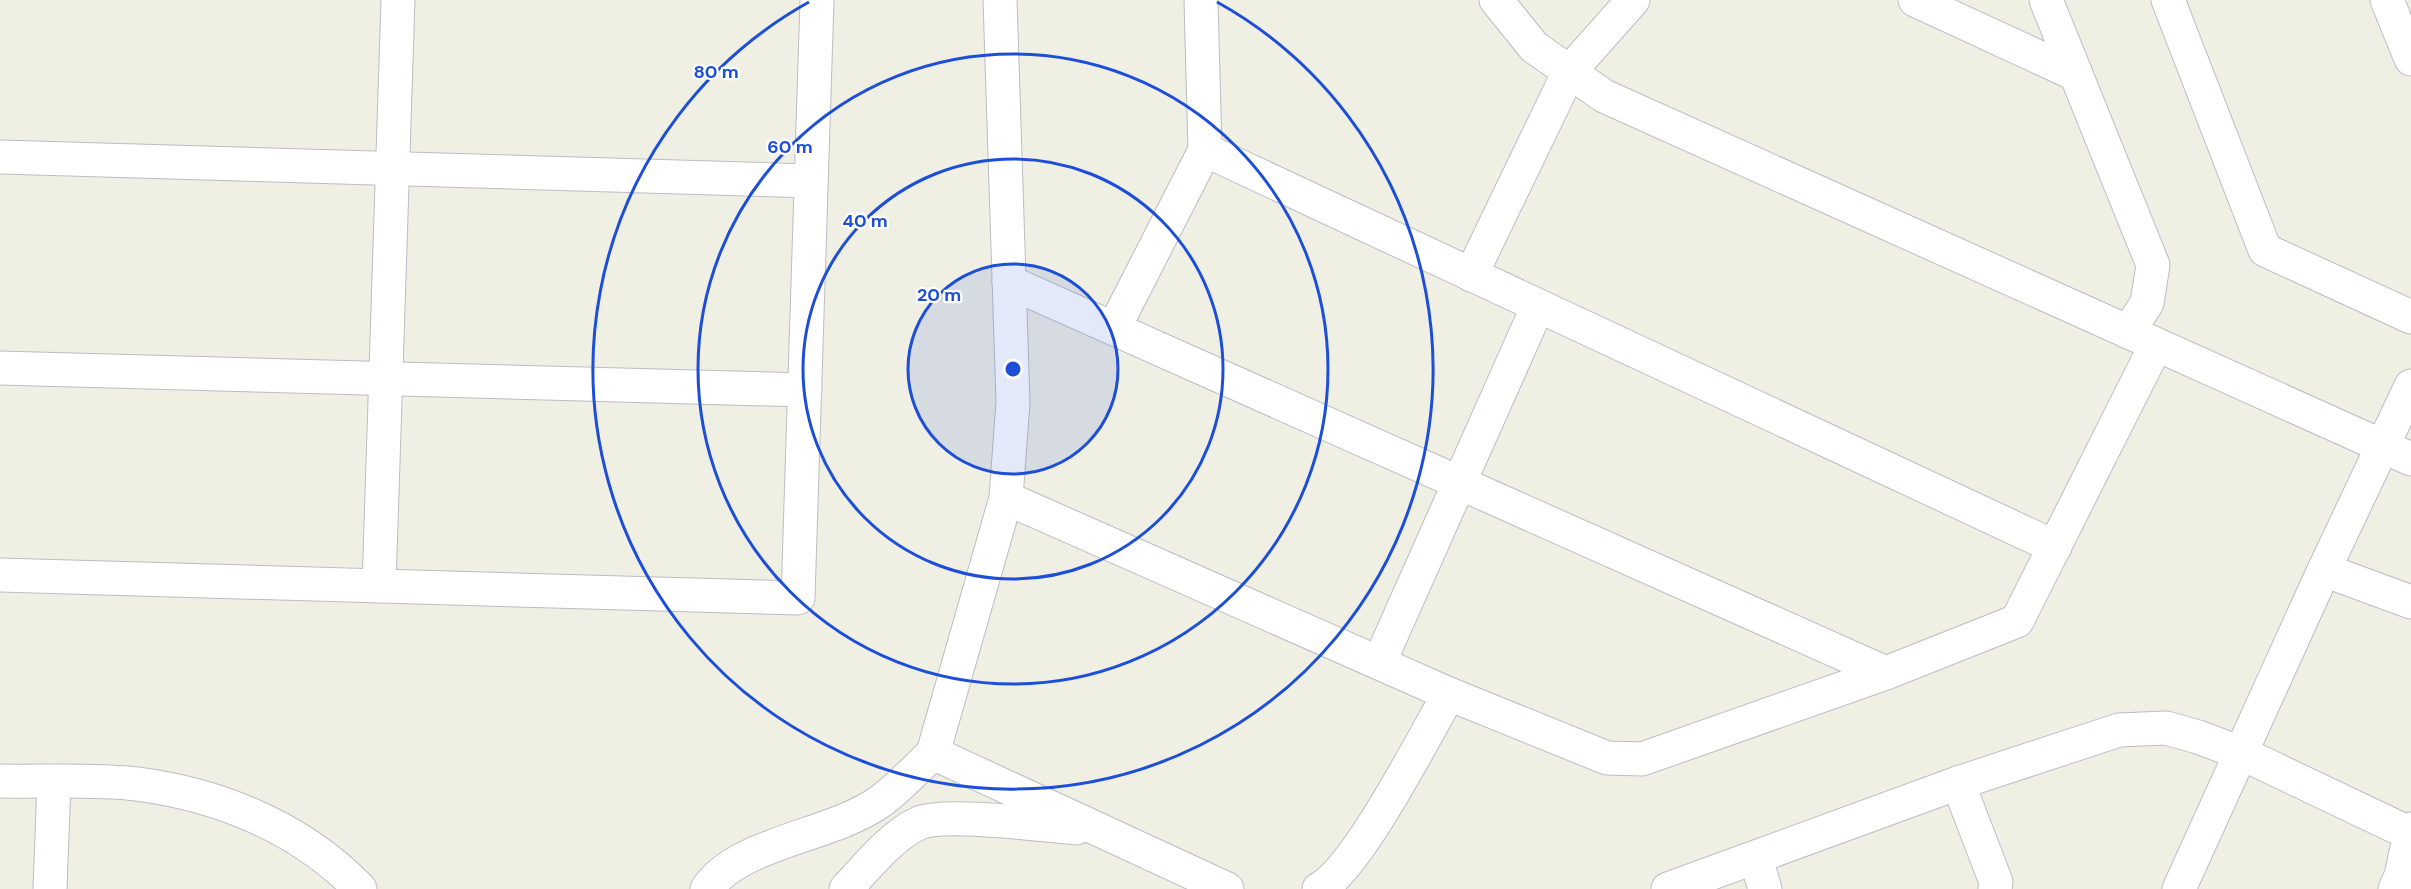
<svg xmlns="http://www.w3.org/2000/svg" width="2411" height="889" font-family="'DM Sans',sans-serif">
	<rect width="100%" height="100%" fill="#f0efe4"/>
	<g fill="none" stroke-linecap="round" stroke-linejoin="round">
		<defs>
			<g id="minor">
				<polyline points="1000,0 1013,402 1006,498 933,753 1227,889"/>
				<polyline points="1201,0 1205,150 2055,547"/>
				<polyline points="1496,0 1534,47 1604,96 2411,459"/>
				<polyline points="1915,0 2075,74"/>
				<polyline points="2046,0 2153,265 2147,303 2128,332"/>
				<polyline points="2168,0 2265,250 2411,317"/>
				<polyline points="2387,0 2411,59"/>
				<polyline points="0,157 811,181"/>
				<polyline points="1471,275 1569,72 1633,0"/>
				<polyline points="1009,282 1886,673"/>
				<polyline points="1114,328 1205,150"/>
				<polyline points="0,368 805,390"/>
				<polyline points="1006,498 1449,694 1607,758 1642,759 1886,673 2017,621 2156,345"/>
				<polyline points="2324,570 2411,602"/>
				<polyline points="0,575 798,598 817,0"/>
				<polyline points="379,586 398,0"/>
				<polyline points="1379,663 1538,306"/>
				<path d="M0 781C45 782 92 779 137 784 221 795 301 828 360 889"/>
				<polyline points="1958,783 1996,882 1995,889"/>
				<polyline points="1756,859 1765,889"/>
				<polyline points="50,889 54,782"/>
				<path d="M707 889C738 843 830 836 878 803 898 789 915 770 933 753"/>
				<path d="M846 889C867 867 891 836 919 823 945 812 1043 825 1076 828"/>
				<path d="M1319 889C1357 869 1424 737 1449 694"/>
				<polyline points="1668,889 1958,783 2119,730 2166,728 2198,737 2241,753 2411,834"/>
				<polyline points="2179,889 2324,570 2411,386"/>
				<polyline points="2395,889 2401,876 2411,829"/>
			</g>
		</defs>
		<use href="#minor" stroke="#bcbdc4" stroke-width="35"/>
		<use href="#minor" stroke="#fff" stroke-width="33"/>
	</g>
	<circle cx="1013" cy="369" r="105" fill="#1d4ed8" fill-opacity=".12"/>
	<g fill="none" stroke="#1d4ed8" stroke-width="3">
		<circle cx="1013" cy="369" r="105"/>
		<circle cx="1013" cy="369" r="210"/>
		<circle cx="1013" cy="369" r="315"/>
		<path d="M1217 2A420 420 0 1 1 809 2"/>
	</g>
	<circle cx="1013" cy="369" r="9" fill="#1d4ed8" stroke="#fff" stroke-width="3"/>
	<g font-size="18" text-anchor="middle" font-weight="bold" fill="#1d4ed8" stroke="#fff" stroke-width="4.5" stroke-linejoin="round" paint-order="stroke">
		<text x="716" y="78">80 m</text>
		<text x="790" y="153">60 m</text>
		<text x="865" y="227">40 m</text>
		<text x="939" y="301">20 m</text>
	</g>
</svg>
